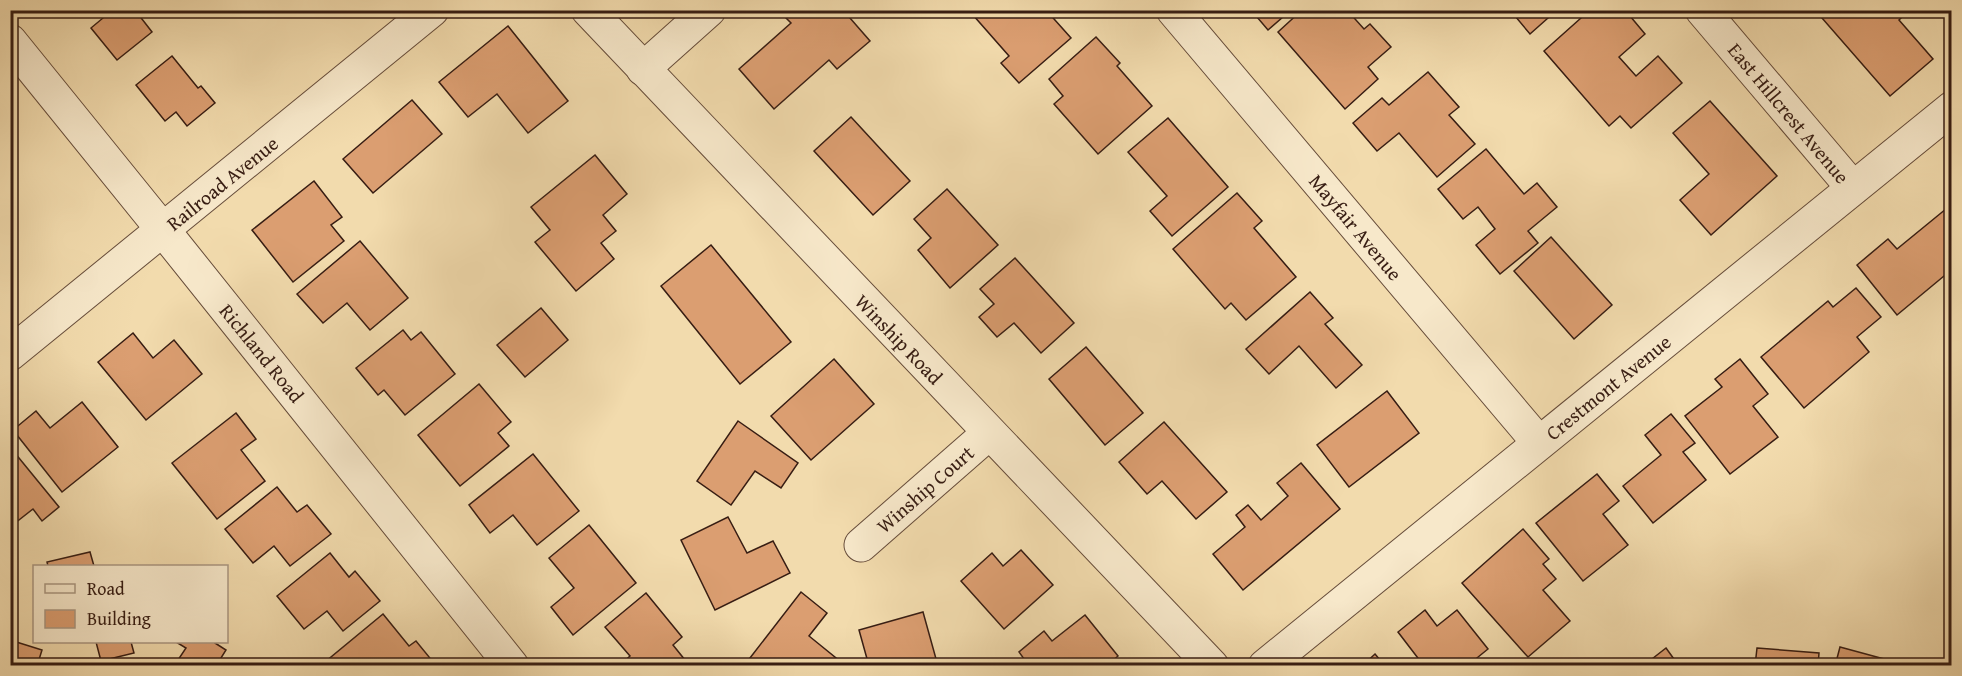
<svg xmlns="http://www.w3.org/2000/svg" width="1962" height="676" font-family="'Gentium Book Plus',serif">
	<rect width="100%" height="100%" fill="#f2dbad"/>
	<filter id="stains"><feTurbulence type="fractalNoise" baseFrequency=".00333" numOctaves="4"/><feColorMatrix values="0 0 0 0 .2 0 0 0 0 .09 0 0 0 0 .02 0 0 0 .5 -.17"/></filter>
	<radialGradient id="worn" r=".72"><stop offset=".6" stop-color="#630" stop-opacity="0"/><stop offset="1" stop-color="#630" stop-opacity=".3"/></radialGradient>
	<g fill="#db9e71" stroke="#371d13" stroke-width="1.5">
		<polygon points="97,10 135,10 152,32 117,60 91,28 103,18"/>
		<polygon points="792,10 843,10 870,41 837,69 829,60 774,109 739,69 791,23 785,17"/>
		<polygon points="979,10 1046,10 1071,38 1019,83 1001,63 1009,56 973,15"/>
		<polygon points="1251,10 1291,10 1268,30"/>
		<polygon points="1302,10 1347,10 1364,29 1370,24 1391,47 1368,67 1378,79 1345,109 1278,32"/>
		<polygon points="1510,10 1557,10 1530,34"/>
		<polygon points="1590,10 1625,10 1645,34 1619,57 1636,76 1658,56 1682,83 1631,128 1620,116 1609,126 1544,51"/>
		<polygon points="1815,10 1909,10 1899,20 1933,59 1890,96"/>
		<polygon points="508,26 568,101 528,133 497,94 468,117 439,82"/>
		<polygon points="1096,37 1120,63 1117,66 1152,106 1098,154 1054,104 1063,96 1049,79"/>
		<polygon points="172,56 198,88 201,86 215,103 187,126 176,112 165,121 136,85"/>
		<polygon points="1428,72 1459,107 1449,115 1475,144 1437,177 1399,133 1377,151 1353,123 1382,98 1389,105"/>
		<polygon points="412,100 442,134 373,193 343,159"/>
		<polygon points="1710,101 1777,176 1711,235 1680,200 1709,174 1673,133"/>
		<polygon points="851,117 910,181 873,215 814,151"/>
		<polygon points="1168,118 1228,187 1172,236 1150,211 1167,196 1128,152"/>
		<polygon points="1486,149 1524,194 1537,183 1557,207 1528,231 1538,243 1500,274 1476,245 1495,229 1478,207 1463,219 1438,189"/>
		<polygon points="595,155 627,194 603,215 616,231 601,243 614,259 576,291 535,242 550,230 531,207"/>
		<polygon points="314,181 342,217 331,225 344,241 293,282 252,230"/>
		<polygon points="947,189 998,245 950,288 918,250 931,238 914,219"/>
		<polygon points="1237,193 1262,221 1254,228 1296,277 1246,320 1231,303 1225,309 1173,249"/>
		<polygon points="1952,204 1952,286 1944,276 1897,315 1857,265 1888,239 1897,249"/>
		<polygon points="1551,237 1612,305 1574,339 1514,271"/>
		<polygon points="360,241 408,298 370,330 347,303 323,323 297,294"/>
		<polygon points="711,245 791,342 740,384 661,286"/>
		<polygon points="1015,258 1074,323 1041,353 1014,323 997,337 979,317 994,304 980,289"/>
		<polygon points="1856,288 1881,317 1857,337 1869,352 1804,408 1761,357 1828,301 1833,307"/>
		<polygon points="1310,292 1333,318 1325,324 1362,365 1336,388 1299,346 1269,374 1246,349"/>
		<polygon points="541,308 568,340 525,377 497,345"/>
		<polygon points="403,330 411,340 421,332 455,374 405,415 384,390 378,395 356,368"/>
		<polygon points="133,333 153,358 174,340 202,374 146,420 98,362"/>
		<polygon points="1086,347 1143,413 1105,445 1049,379"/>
		<polygon points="834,359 874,404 811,460 771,416"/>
		<polygon points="1740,359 1768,394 1753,406 1778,437 1730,474 1685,416 1722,387 1715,379"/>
		<polygon points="479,384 511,422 498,433 509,446 460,486 418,435"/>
		<polygon points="1387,391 1419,433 1349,487 1317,445"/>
		<polygon points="82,402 118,447 62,492 13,430 36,411 50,428"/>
		<polygon points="236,413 256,439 241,450 265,481 217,519 172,463"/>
		<polygon points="1671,414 1695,443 1683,452 1706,480 1653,523 1623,486 1661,455 1645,435"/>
		<polygon points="738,421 798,463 781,488 755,471 731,505 697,481"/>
		<polygon points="1164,422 1227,492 1196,519 1162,481 1147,494 1119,462"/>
		<polygon points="10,447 59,507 42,521 33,509 10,527"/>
		<polygon points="533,454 579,511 537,545 513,515 490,533 469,505"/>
		<polygon points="1301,463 1340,509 1243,590 1213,554 1245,527 1236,515 1248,505 1261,520 1288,496 1277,483"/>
		<polygon points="1597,474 1619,501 1603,514 1628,545 1583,581 1536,523"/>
		<polygon points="277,487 297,512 307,505 331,534 290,566 274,546 253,563 225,529"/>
		<polygon points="728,517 747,553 773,541 790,573 715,610 681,540"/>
		<polygon points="589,525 636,583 573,635 551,607 574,588 549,558"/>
		<polygon points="1523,529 1549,559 1543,564 1556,579 1543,590 1570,621 1528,657 1462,583"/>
		<polygon points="1021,550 1053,585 1004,629 961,581 992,553 1003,566"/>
		<polygon points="90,552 94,566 48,566 47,562"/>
		<polygon points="330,553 349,577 355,571 380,601 343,631 327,611 304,629 277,596"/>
		<polygon points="801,592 827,613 809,636 841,662 839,666 759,666 750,658"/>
		<polygon points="646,593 682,637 673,645 685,660 678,666 619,666 630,656 605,627"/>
		<polygon points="1425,610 1437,626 1457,610 1488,649 1467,666 1424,666 1398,632"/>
		<polygon points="923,612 938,666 869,666 859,630"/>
		<polygon points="383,614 409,646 416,641 434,663 430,666 327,666 325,662"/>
		<polygon points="1085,615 1118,656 1107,666 1029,666 1019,652 1044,631 1052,641"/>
		<polygon points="10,640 42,650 37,666 10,666"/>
		<polygon points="96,642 131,642 134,653 101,661"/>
		<polygon points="176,642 216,642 215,643 226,650 216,666 174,666 186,648"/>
		<polygon points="1840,647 1910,666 1835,666"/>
		<polygon points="1666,648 1679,666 1643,666"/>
		<polygon points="1757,648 1819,653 1818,666 1755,666"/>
		<polygon points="1375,654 1385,666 1362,666"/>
	</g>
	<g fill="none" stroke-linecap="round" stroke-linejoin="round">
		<defs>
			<g id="minor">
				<polyline points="1173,10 1539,443"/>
				<polyline points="1702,10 1853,188"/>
				<polyline points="643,69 709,10"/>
				<polyline points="163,230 512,666"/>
				<polyline points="861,545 989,433"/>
				<polyline points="1265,666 1952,108"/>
			</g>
			<g id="tertiary">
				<polyline points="588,10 1212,666"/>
				<polyline points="10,41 163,230"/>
				<polyline points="10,354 432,10"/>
			</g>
		</defs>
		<use href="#minor" stroke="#664c3a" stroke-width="35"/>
		<use href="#tertiary" stroke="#664c3a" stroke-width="35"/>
		<use href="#minor" stroke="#f7e8ca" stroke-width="33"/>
		<use href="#tertiary" stroke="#f7e8ca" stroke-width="33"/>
	</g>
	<g text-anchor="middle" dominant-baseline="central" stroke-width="4.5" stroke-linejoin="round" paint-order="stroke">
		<g font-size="20" fill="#371d13" stroke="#f7e8ca">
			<text transform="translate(1789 113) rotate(50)">East Hillcrest Avenue</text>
			<text transform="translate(222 183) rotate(-39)">Railroad Avenue</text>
			<text transform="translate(1356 227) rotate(50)">Mayfair Avenue</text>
			<text transform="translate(899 339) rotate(46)">Winship Road</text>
			<text transform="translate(262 353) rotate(51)">Richland Road</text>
			<text transform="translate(1608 387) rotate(-39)">Crestmont Avenue</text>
			<text transform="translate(925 489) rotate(-41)">Winship Court</text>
		</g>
	</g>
	<rect width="1962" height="676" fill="none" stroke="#f2dbad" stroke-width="36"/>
	<rect x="12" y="12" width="1938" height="652" fill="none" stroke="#371d13" stroke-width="3"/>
	<rect x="18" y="18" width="1926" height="640" fill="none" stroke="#371d13" stroke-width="1.5"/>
	<rect x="33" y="565" width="195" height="78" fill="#f7e8ca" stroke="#aa9781" stroke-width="1.5"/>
	<rect x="45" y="584" width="30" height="9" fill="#f7e8ca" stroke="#aa9781" stroke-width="1.5"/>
	<text x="87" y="595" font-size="18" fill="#371d13">Road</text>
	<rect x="45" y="610" width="30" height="18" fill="#db9e71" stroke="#aa9781" stroke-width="1.5"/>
	<text x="87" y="625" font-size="18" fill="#371d13">Building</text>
	<rect width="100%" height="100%" filter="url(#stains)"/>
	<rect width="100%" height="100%" fill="url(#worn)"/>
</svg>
